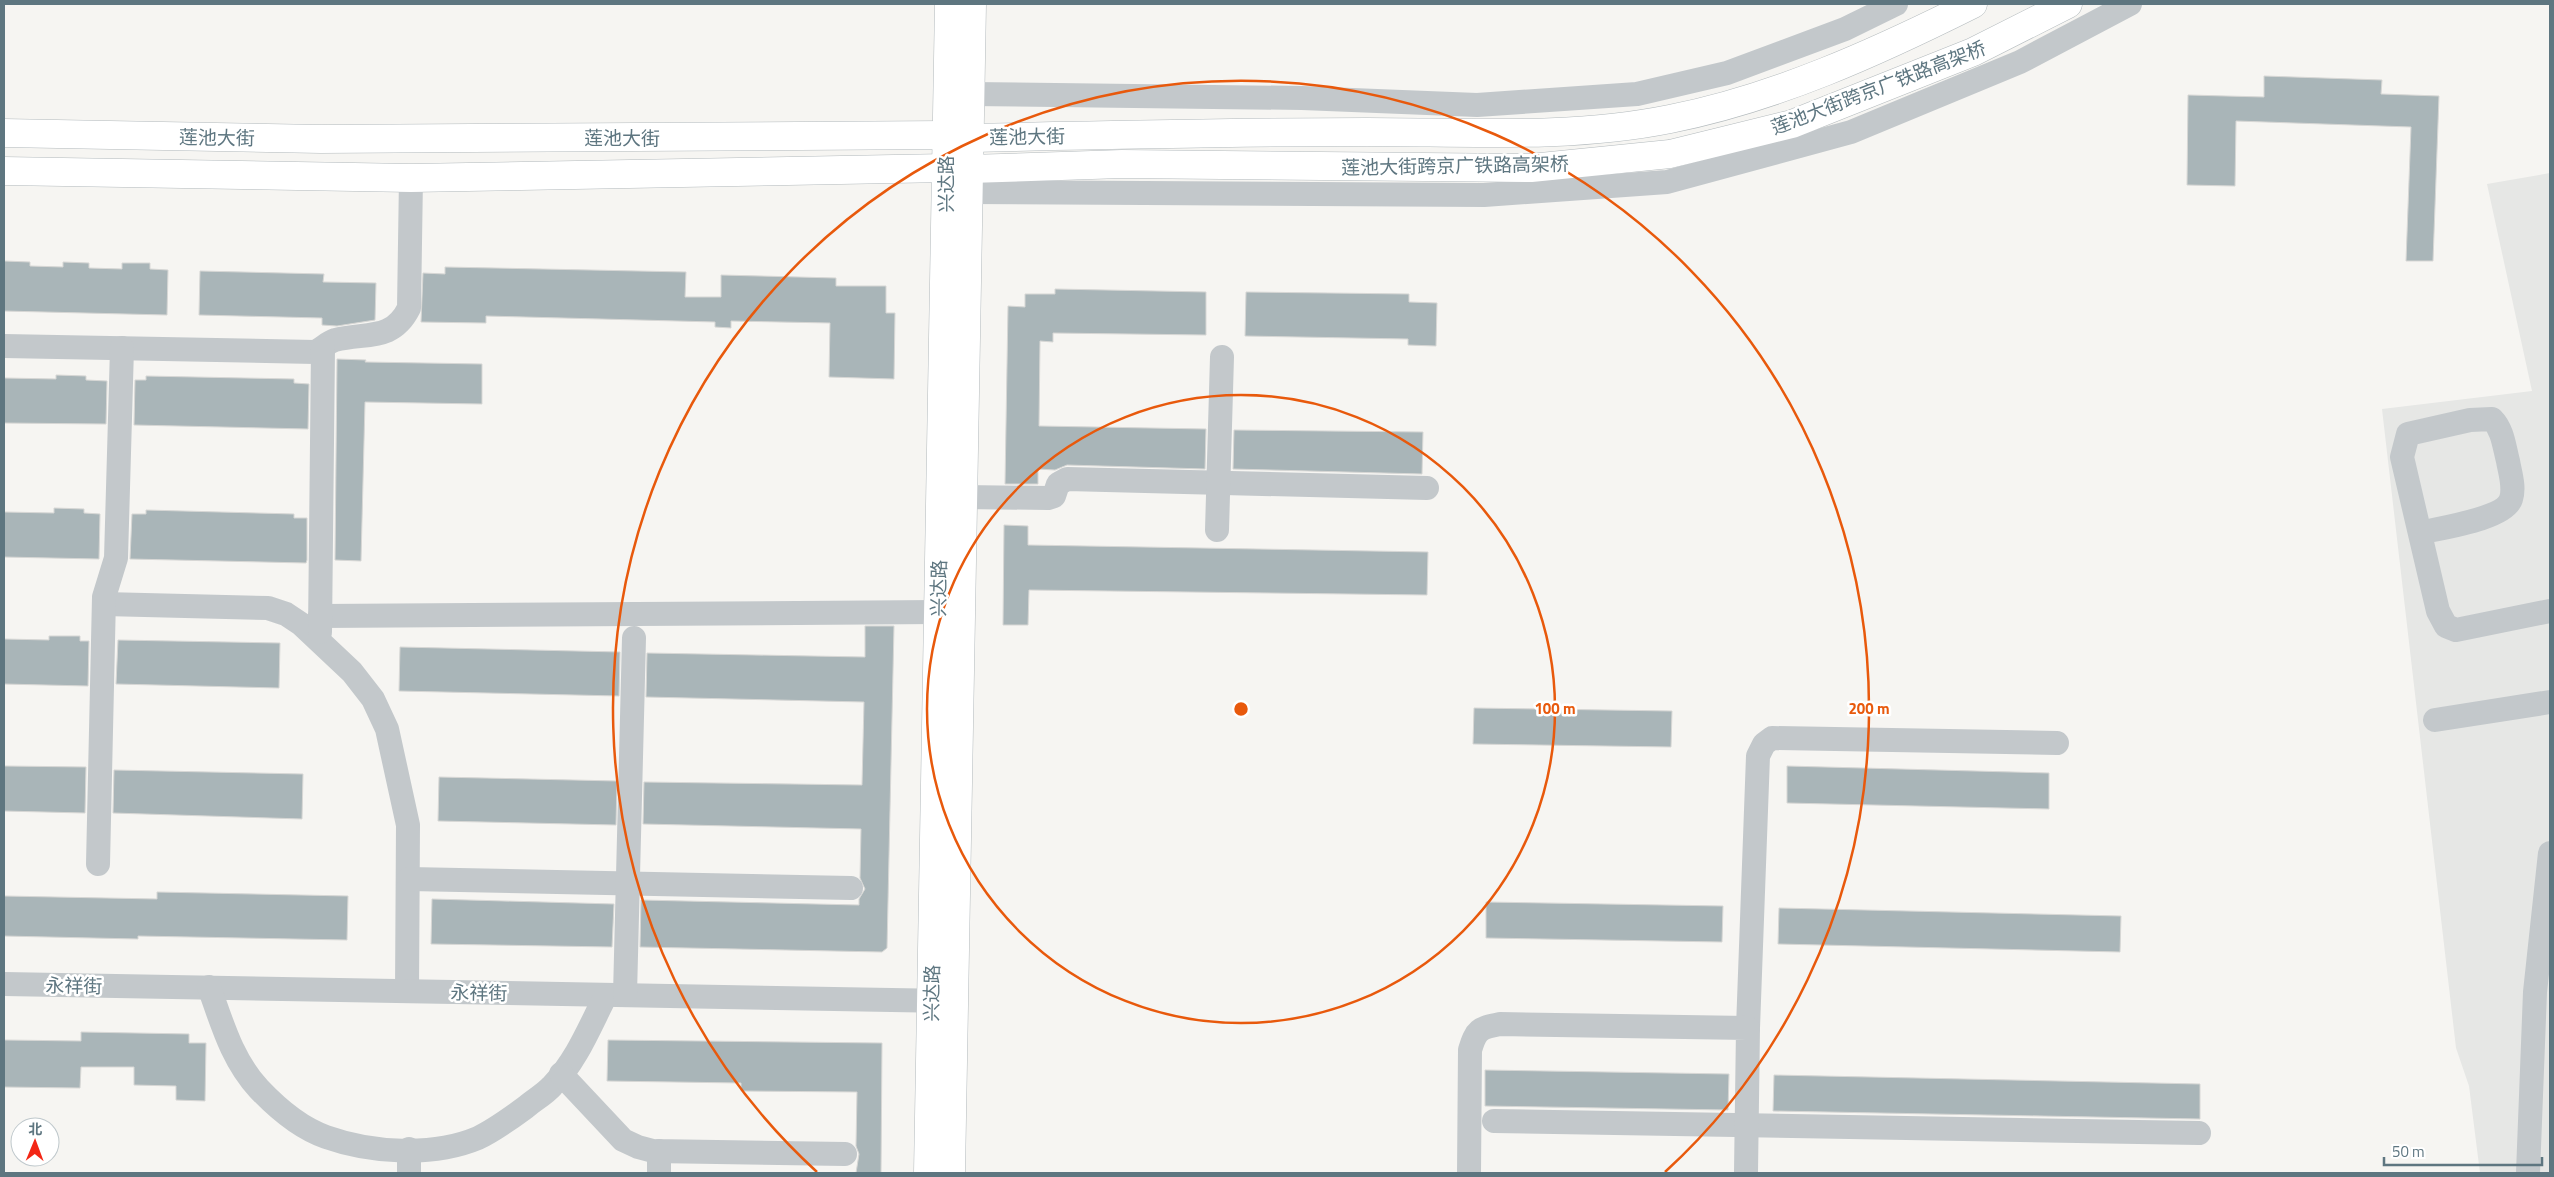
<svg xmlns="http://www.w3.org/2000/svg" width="2554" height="1177" font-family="'Titillium Web','Noto Sans SC',sans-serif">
	<rect width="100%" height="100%" fill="#f6f5f2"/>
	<polygon fill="#e6e7e5" points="2550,173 2550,1173 2480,1173 2469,1086 2456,1048 2382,409 2532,391 2487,184"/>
	<g fill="#a9b5b8" stroke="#d7d7d5">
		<polygon points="2264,76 2382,80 2381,94 2439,96 2433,261 2406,261 2411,127 2236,121 2235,186 2187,185 2188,95 2264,97"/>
		<polygon points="4,261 30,262 30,266 63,267 63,262 89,263 89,268 122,269 122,263 150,263 150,269 168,270 167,315 4,311"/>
		<polygon points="445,267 686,272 685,297 721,297 721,275 836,278 836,286 886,286 886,313 895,313 894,379 829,377 830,323 731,321 731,328 715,327 715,322 486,316 486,323 421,322 423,273 445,274"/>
		<polygon points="200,271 324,274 323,282 376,283 375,320 337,326 322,325 322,318 199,315"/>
		<polygon points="1055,289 1206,292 1206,335 1053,333 1053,342 1040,341 1039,426 1206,429 1205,469 1067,465 1055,470 1038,469 1038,484 1005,484 1008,306 1025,307 1025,294 1055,294"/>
		<polygon points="1246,292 1409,294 1409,302 1437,303 1436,346 1408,345 1408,339 1245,336"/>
		<polygon points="337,359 366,360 365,362 482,364 482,404 365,402 361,561 335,560"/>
		<polygon points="56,375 86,376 86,380 107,381 106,424 4,423 4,378 56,379"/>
		<polygon points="146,376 294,379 294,383 309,384 308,429 134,425 135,380 146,380"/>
		<polygon points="1234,430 1423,432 1422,474 1233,469"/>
		<polygon points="54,508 84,509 84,513 100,514 99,559 4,557 4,512 54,513"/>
		<polygon points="146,510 294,514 294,518 307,518 307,560 306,563 130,559 132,514 146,514"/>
		<polygon points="1004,525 1028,526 1028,545 1428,552 1427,595 1029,590 1028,625 1003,625"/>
		<polygon points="865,626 894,626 887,948 882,952 640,947 641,900 859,905 859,899 865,889 860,878 861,829 643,824 644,782 862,785 864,702 646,697 647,653 865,657"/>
		<polygon points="49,636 80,636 80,641 89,641 88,686 4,684 4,639 49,640"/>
		<polygon points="118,640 280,643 279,688 116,684"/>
		<polygon points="400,647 620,652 619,696 399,691"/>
		<polygon points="1474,708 1672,711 1671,747 1473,744"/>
		<polygon points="4,766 86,767 85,813 4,811"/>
		<polygon points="1787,766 2049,773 2049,809 1787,803"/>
		<polygon points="114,770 303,774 302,819 113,813"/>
		<polygon points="439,777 617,781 616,825 438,821"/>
		<polygon points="157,892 348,896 347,940 138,936 138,939 4,936 4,896 157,899"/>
		<polygon points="432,899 614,904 612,947 431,944"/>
		<polygon points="1486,902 1723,906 1722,942 1486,938"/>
		<polygon points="1779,908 2121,916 2120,952 1778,944"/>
		<polygon points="81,1032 189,1034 189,1043 206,1043 205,1101 176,1100 176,1086 134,1085 134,1067 81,1067 80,1088 4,1087 4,1040 81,1041"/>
		<polygon points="608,1040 882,1043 881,1173 856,1173 859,1154 856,1146 857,1092 741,1091 741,1083 607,1081"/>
		<polygon points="1485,1070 1729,1074 1728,1110 1485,1106"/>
		<polygon points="1774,1075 2200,1084 2200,1119 1773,1111"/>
	</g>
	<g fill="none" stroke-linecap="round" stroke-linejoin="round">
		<defs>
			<g id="major">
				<path d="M4 133 321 139 945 135 970 138C1102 135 1234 132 1367 132 1468 132 1571 139 1670 119 1776 98 1877 52 1973 4"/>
				<polyline points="4,171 411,178 946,168 969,169 1122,164 1531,168 1670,154 1792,124 1973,52 2068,4"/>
				<polyline points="928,1173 949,4"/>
				<polyline points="951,1173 972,4"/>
			</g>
		</defs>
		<use href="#major" stroke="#b3babd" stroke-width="29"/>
		<g stroke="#c3c8cb" stroke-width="24">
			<polyline points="970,94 1302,98 1477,105 1637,94 1727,73 1845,29 1896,4"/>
			<polyline points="969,192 1484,195 1667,182 1851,132 2020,62 2130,4"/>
			<path d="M4 346 315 352C322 349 328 342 335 340 366 332 392 342 409 308L411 178"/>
			<polyline points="963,497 1048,498 1054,496 1058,484 1067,479 1427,488"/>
			<polyline points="1217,530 1222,357"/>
			<path d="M2420 533C2439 528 2505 519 2511 499 2515 487 2510 473 2508 461 2504 446 2503 430 2492 419L2470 420 2408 434 2402 457 2438 611 2446 626 2456 630 2550 611"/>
			<polyline points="104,604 268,608 286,614 301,624 352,672 373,699 387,729 408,825 407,991"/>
			<polyline points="320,616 938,612"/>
			<polyline points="320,632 323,348"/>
			<polyline points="2435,720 2550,702"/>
			<polyline points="98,864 104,597 116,558 122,348"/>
			<polyline points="409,879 851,888"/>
			<polyline points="4,984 949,1001"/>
			<path d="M209 987C222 1023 232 1060 259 1089 277 1108 300 1128 326 1137 371 1153 433 1157 478 1138 495 1130 511 1118 526 1107 534 1100 545 1094 552 1086 577 1060 590 1026 606 995"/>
			<polyline points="625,995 634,638"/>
			<polyline points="1748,1028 1758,756 1764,744 1772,738 2057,743"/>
			<polyline points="561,1074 623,1140 638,1147 653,1151 845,1154"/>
			<polyline points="1494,1121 2199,1133"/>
			<polyline points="409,1173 409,1149"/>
			<polyline points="659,1173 659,1151"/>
			<path d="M1469 1173 1470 1050C1476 1030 1479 1028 1500 1024L1748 1028 1746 1172"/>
			<polyline points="2528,1173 2535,992 2550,853"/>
		</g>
		<use href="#major" stroke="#fff" stroke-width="28"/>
	</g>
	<g fill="none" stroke="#e8590c" stroke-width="2.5">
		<circle cx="1241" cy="709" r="314"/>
		<path d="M817 1172A628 628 0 1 1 1665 1172"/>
	</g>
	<g text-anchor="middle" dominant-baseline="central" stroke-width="5" stroke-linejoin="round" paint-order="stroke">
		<g font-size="19" fill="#5e7680" stroke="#fff">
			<text transform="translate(1878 87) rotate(-21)">莲池大街跨京广铁路高架桥</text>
			<text transform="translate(1027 136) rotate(-1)">莲池大街</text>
			<text transform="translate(217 137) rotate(1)">莲池大街</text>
			<text x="622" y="137">莲池大街</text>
			<text transform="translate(1455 165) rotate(-1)">莲池大街跨京广铁路高架桥</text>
			<text transform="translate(945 184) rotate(-90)">兴达路</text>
			<text transform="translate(938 588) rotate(-89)">兴达路</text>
			<text transform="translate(74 985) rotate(1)">永祥街</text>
			<text transform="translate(479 992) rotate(1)">永祥街</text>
			<text transform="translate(931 993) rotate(-89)">兴达路</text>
		</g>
	</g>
	<circle cx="1241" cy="709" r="8" fill="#e8590c" stroke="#fff" stroke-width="2.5"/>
	<g font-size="15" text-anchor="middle" font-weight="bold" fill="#e8590c" stroke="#fff" stroke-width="5" stroke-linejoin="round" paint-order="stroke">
		<text x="1555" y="714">100 m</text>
		<text x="1869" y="714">200 m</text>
	</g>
	<rect width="2554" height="1177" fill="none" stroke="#5e7680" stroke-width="10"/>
	<g transform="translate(35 1142) rotate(1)"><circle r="24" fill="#ffffff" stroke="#bfc8cc"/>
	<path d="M0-4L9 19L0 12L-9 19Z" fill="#f32615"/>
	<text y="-8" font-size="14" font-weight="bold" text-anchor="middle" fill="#5e7680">北</text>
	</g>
	<path d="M2384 1157v8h158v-8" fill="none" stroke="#5e7680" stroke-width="2.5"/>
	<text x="2392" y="1157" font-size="15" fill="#5e7680" stroke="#ffffff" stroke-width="4" paint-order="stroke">50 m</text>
</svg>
